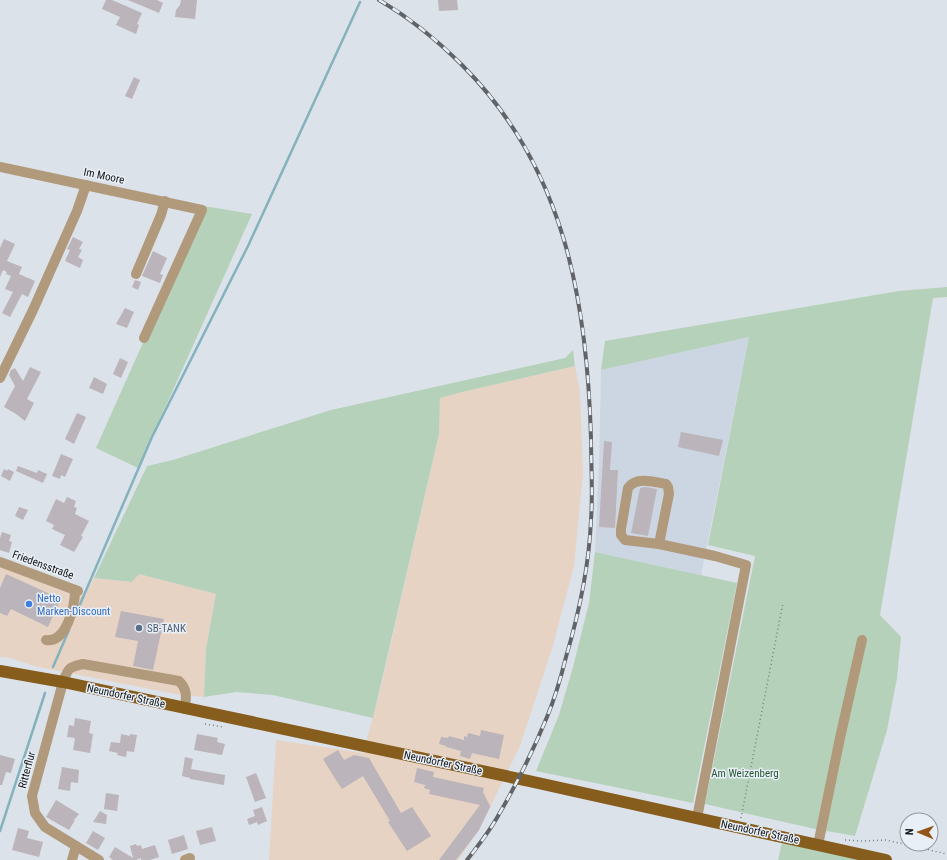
<svg xmlns="http://www.w3.org/2000/svg" width="947" height="860" font-family="'Roboto Condensed',sans-serif">
	<rect width="100%" height="100%" fill="#dce2e9"/>
	<g fill="#e7d3c4">
		<polygon points="575,366 580,392 583,473 574,566 552,649 520,746 479,830 458,860 269,860 276,740 363,753 379,695 439,434 440,398 462,392"/>
		<polygon points="0,566 85,596 94,578 132,582 139,574 216,594 206,649 204,697 175,694 34,666 10,658 0,657"/>
	</g>
	<polygon fill="#ccd6e3" points="749,337 701,575 595,552 599,464 601,370"/>
	<g fill="#b5d1ba">
		<polygon points="204,206 252,214 138,468 96,448"/>
		<polygon points="947,287 947,297 933,298 880,615 901,637 897,678 887,730 855,836 815,829 705,804 755,556 708,545 749,337 601,370 605,341 899,291"/>
		<polygon points="573,350 575,366 462,392 440,398 439,434 373,718 273,695 236,692 204,697 206,649 216,594 139,574 132,582 94,578 147,466 173,460 331,410 565,358"/>
		<polygon points="595,552 737,583 693,803 536,771 559,715 573,667 589,603"/>
		<polygon points="782,843 862,860 778,860"/>
	</g>
	<g fill="none" stroke-linecap="round" stroke-linejoin="round">
		<g stroke="#84b2bd" stroke-width="2.5">
			<polyline points="75,616 152,437 248,246 360,2"/>
			<polyline points="53,667 69,630"/>
			<polyline points="0,831 45,693"/>
		</g>
	</g>
	<g fill="#bbb4ba">
		<polygon points="106,0 112,0 142,13 137,24 139,25 136,34 116,25 120,17 102,9"/>
		<polygon points="128,0 157,0 163,3 159,13"/>
		<polygon points="181,0 197,0 195,19 175,17 176,10 180,5"/>
		<polygon points="438,0 457,0 458,10 439,11"/>
		<polygon points="134,77 140,80 132,99 125,96"/>
		<polygon points="73,237 83,242 79,249 82,250 78,257 83,260 80,268 65,261 70,250 67,249"/>
		<polygon points="4,239 15,244 7,261 22,267 19,274 35,281 28,297 22,294 10,317 2,313 13,292 5,289 11,276 6,274 7,272 3,270 0,277 0,248"/>
		<polygon points="153,251 167,258 160,274 163,275 160,283 142,276"/>
		<polygon points="135,280 141,282 138,290 132,287"/>
		<polygon points="125,308 134,312 127,328 116,324"/>
		<polygon points="120,358 128,362 121,378 113,374"/>
		<polygon points="30,367 41,372 27,399 34,403 25,421 16,414 4,407 15,386 9,375 11,370 15,368 23,381"/>
		<polygon points="94,377 107,384 103,394 89,388"/>
		<polygon points="77,413 86,417 74,444 65,439"/>
		<polygon points="681,432 723,440 719,456 678,447"/>
		<polygon points="604,441 612,442 610,470 618,470 615,528 599,527"/>
		<polygon points="61,454 73,459 65,477 61,475 60,479 52,476"/>
		<polygon points="18,466 37,473 38,470 47,474 43,483 16,471"/>
		<polygon points="4,469 7,471 8,469 14,472 10,481 1,476"/>
		<polygon points="645,487 657,489 648,536 631,533 640,488"/>
		<polygon points="67,497 76,501 74,507 77,508 75,514 89,521 81,536 83,537 74,552 60,545 65,535 52,529 54,525 46,521 56,499 64,503"/>
		<polygon points="19,507 28,510 23,520 15,516"/>
		<polygon points="2,532 11,535 9,541 12,542 9,553 0,550 0,538"/>
		<polygon points="6,574 61,599 48,627 11,609 7,616 0,613 0,588"/>
		<polygon points="121,611 164,619 153,670 133,666 138,641 115,637"/>
		<polygon points="75,718 91,721 89,733 93,734 90,753 73,750 75,738 67,737 69,725 74,726"/>
		<polygon points="481,730 504,735 499,759 472,753 470,759 460,756 461,751 446,747 446,746 439,744 441,737 448,738 449,736 464,740 464,736 467,737 468,733 480,736"/>
		<polygon points="121,734 130,736 130,734 137,735 134,752 127,751 126,757 117,755 118,753 109,751 111,742 120,743"/>
		<polygon points="197,734 218,738 217,742 225,744 222,755 194,750"/>
		<polygon points="338,750 344,760 354,755 369,758 401,813 412,807 431,836 407,851 388,822 390,821 363,776 342,789 336,780 323,759"/>
		<polygon points="0,755 15,759 11,773 6,772 2,785 0,785"/>
		<polygon points="185,757 193,759 191,769 225,775 224,785 190,779 190,778 182,776"/>
		<polygon points="62,767 79,770 78,783 71,782 70,791 58,789"/>
		<polygon points="417,768 434,772 433,777 484,788 483,792 491,808 490,807 479,830 456,860 439,860 480,805 429,794 430,790 424,788 425,785 414,782"/>
		<polygon points="256,773 266,798 255,802 246,777"/>
		<polygon points="106,793 119,795 117,811 104,809"/>
		<polygon points="56,800 79,814 75,819 73,819 75,820 69,830 46,817"/>
		<polygon points="262,807 267,821 258,825 257,822 249,825 247,819 255,816 253,810"/>
		<polygon points="100,811 107,815 106,824 93,822"/>
		<polygon points="212,827 216,841 200,845 196,831"/>
		<polygon points="18,828 29,831 27,838 43,842 39,857 12,850"/>
		<polygon points="93,831 105,838 98,850 86,843"/>
		<polygon points="184,835 188,849 172,854 168,840"/>
		<polygon points="136,844 137,846 141,845 142,849 155,845 159,857 150,860 141,860 141,858 136,860 113,860 109,857 115,847 133,858 130,846"/>
	</g>
	<g fill="none" stroke-linecap="round" stroke-linejoin="round">
		<g stroke="#797d81" stroke-width="1.5" stroke-dasharray="1 3" stroke-linecap="butt">
			<polyline points="205,724 223,727"/>
			<polyline points="741,818 783,603"/>
			<polyline points="845,840 862,841 886,840 947,854"/>
		</g>
		<g stroke="#b19a7c" stroke-width="10">
			<polyline points="0,167 202,210 144,338"/>
			<polyline points="136,274 161,215 165,201"/>
			<polyline points="0,378 33,310 77,211 86,185"/>
			<path d="M659 544 669 494 668 487 666 484C654 482 636 476 628 488L621 529V535L625 540 659 544 715 556 746 565 697 818"/>
			<polyline points="0,562 78,591"/>
			<path d="M46 640C67 643 75 605 75 590"/>
			<polyline points="818,845 840,738 862,640"/>
			<polyline points="72,860 76,846"/>
			<path d="M99 860 45 827 35 813 32 796 63 682C68 669 68 667 83 664L179 681C188 690 186 697 185 709"/>
			<polyline points="185,860 190,858"/>
		</g>
		<polyline stroke="#865d1d" stroke-width="12" points="0,671 63,682 529,781 886,860"/>
		<defs>
			<path id="rail" d="M379 0C410 18 437 40 462 65 564 167 587 299 591 438 591 465 593 493 591 520 589 567 579 613 566 657 561 677 555 698 547 717 533 751 516 785 498 816 489 832 478 846 467 860"/>
		</defs>
		<use href="#rail" stroke="#606367" stroke-width="4"/>
		<use href="#rail" stroke="#e9eff6" stroke-width="2.5" stroke-dasharray="8" stroke-linecap="butt"/>
	</g>
	<circle fill="#3f7fe0" stroke="#e9eff6" stroke-width="1.5" cx="29" cy="604" r="4"/>
	<circle fill="#5c6f8a" stroke="#e9eff6" stroke-width="1.5" cx="139" cy="628" r="4"/>
	<g text-anchor="middle" dominant-baseline="central" stroke-width="3" stroke-linejoin="round" paint-order="stroke">
		<g font-size="11" fill="#131517" stroke="#e9eff6">
			<text transform="translate(104 176) rotate(12)">Im Moore</text>
			<text transform="translate(43 565) rotate(20)">Friedensstraße</text>
			<text transform="translate(126 696) rotate(12)">Neundorfer Straße</text>
			<text transform="translate(443 763) rotate(12)">Neundorfer Straße</text>
			<text transform="translate(27 770) rotate(-75)">Ritterflur</text>
			<text transform="translate(760 832) rotate(12)">Neundorfer Straße</text>
		</g>
		<g font-size="11" fill="#366cbe" stroke="#e9eff6" text-anchor="start">
			<text x="37" y="598">Netto<tspan x="37" dy="13">Marken-Discount</tspan></text>
		</g>
		<g font-size="11" fill="#4e5e75" stroke="#e9eff6" text-anchor="start">
			<text x="147" y="628">SB-TANK</text>
		</g>
		<g font-size="11" fill="#265733" stroke="#e9eff6">
			<text x="745" y="773">Am Weizenberg</text>
		</g>
	</g>
	<g transform="translate(919 832) rotate(272)"><circle r="19" fill="#e9eff6" stroke="#93989d"/>
	<path d="M0-3L7 15L0 10L-7 15Z" fill="#93541a"/>
	<text y="-6" font-size="11" font-weight="bold" text-anchor="middle" fill="#131517">N</text>
	</g>
</svg>
